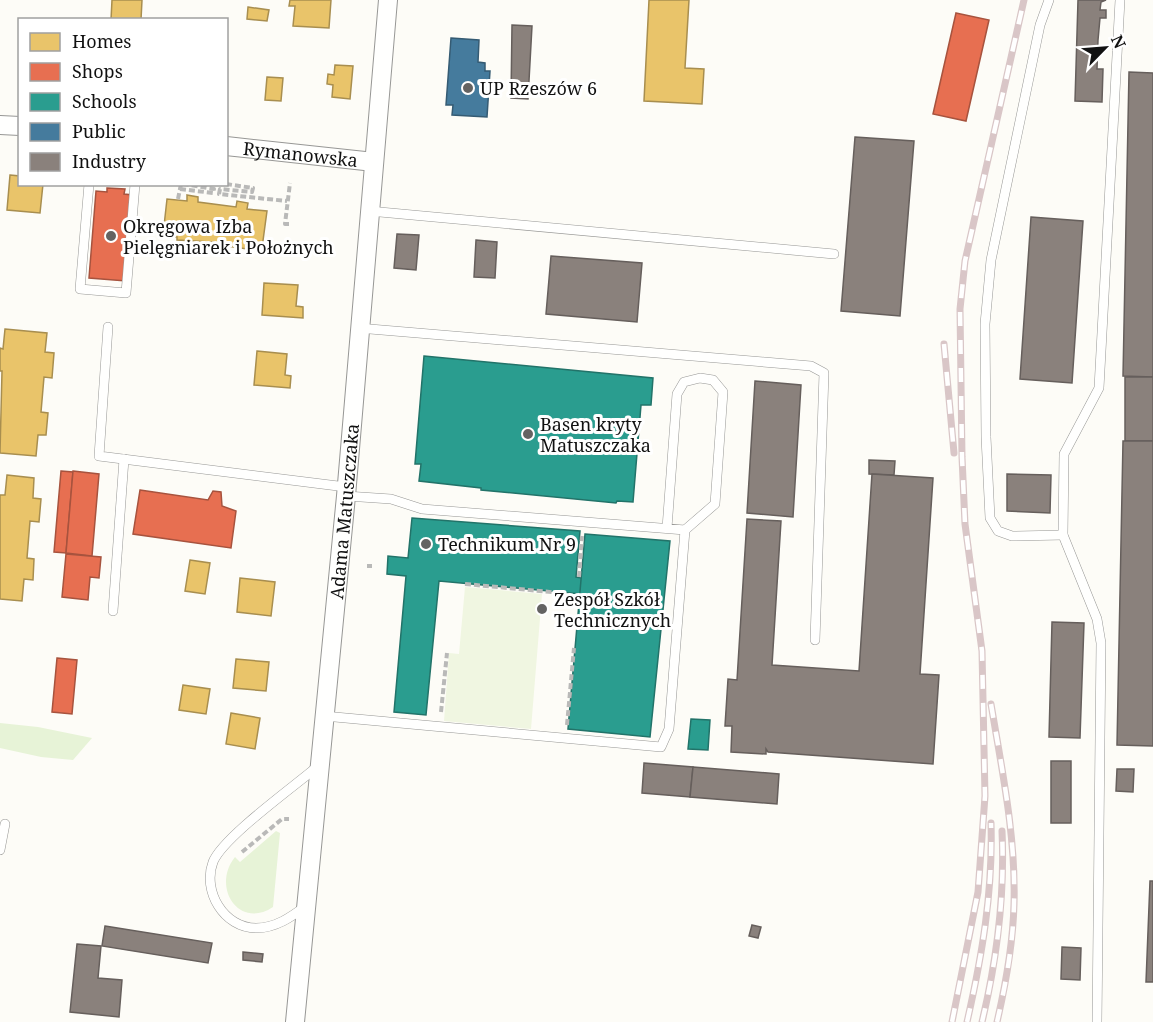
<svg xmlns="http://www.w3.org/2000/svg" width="1153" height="1022" font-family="'Noto Serif',serif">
	<rect width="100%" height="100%" fill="#fdfcf7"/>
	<g fill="#e7f3d7">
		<polygon points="0,723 38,727 92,738 73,760 41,757 0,748"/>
		<path d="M276 831 280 833 273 907C239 930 211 887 235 857L240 862Z"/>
	</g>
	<polygon fill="#f0f6e1" points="465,587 542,594 531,729 444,721 449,653 459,654"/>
	<g fill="#e9c46a" stroke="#a88e4f" stroke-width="1.5">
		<polygon points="112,0 142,0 141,20 111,20"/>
		<polygon points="290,0 331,0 329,28 293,26 295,6 289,6"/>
		<polygon points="649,0 689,0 685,68 704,69 702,104 644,101"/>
		<polygon points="248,7 269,10 267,21 247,19"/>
		<polygon points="335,65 353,66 350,99 332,97 333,85 327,84 328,74 334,75"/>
		<polygon points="267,77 283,78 281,101 265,100"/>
		<polygon points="10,175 20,176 20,184 43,184 40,213 7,210"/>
		<polygon points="187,195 198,197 198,202 236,207 237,201 248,203 247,209 267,211 262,248 248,246 247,249 226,246 227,243 177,240 177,237 163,235 167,199 187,201"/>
		<polygon points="264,283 298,285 296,306 303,307 303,318 262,315"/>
		<polygon points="5,329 47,333 45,352 54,353 52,378 44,377 41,412 48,413 46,435 38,435 36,456 0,453 2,371 0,371 0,348 3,349"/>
		<polygon points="257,351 287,354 285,375 291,376 290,388 254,385"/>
		<polygon points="7,475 34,478 33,498 41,499 39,522 30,521 27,558 34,559 33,580 24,579 22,601 0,599 0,495 5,495"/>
		<polygon points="190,560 210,563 205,594 185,591"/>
		<polygon points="240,578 275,582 271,616 237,612"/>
		<polygon points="236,659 269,662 266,691 233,688"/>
		<polygon points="183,685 210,689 206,714 179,710"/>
		<polygon points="231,713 260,718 255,749 226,744"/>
	</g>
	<g fill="#e76f51" stroke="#a7533e" stroke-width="1.5">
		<polygon points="956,13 989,20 966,121 933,114"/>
		<polygon points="107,188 125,189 124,194 133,195 126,281 89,278 96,191 107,192"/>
		<polygon points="61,471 73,472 66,553 54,552"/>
		<polygon points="73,471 99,474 92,556 66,553"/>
		<polygon points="140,490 208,500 213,491 221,492 222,506 236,511 231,548 133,534"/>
		<polygon points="66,554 101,557 99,578 90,577 88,600 62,597"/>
		<polygon points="57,658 77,660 72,714 52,712"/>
	</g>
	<g fill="#2a9d8f" stroke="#227369" stroke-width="1.5">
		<polygon points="424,356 653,378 651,405 641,405 633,502 617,501 616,503 481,490 481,488 419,481 421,464 415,464"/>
		<polygon points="412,518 580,531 576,577 582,578 581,594 439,581 426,715 394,712 406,576 387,574 388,556 408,558"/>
		<polygon points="585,534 670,541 650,737 568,729"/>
		<polygon points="691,719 710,720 708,750 688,749"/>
	</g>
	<polygon fill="#457b9d" stroke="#355b73" stroke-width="1.5" points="451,38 479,40 478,62 485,63 485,71 490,71 487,117 452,115 453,105 446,105"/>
	<g fill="#8a817c" stroke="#665f5c" stroke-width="1.5">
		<polygon points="1078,0 1106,0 1101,2 1100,10 1106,10 1106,18 1100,18 1098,40 1097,69 1103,69 1102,102 1075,101"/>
		<polygon points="512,25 532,26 528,99 511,98"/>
		<polygon points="1129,72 1153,73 1153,377 1123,376"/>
		<polygon points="855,137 914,141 900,316 841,311"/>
		<polygon points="1031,217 1083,221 1072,383 1020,379"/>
		<polygon points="397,234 419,235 416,270 394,268"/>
		<polygon points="476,240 497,242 495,278 474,277"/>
		<polygon points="551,256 642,263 637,322 546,314"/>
		<rect x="1125" y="377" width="28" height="64"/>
		<polygon points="755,381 801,385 793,517 747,513"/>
		<polygon points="1123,441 1153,441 1153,746 1117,745"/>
		<polygon points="869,460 895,461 894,475 869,474"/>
		<polygon points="872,474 933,478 920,674 939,675 933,764 768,752 766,749 766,754 731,752 732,726 725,726 728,679 737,680 747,519 781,521 772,665 859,671"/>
		<polygon points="1007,474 1051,475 1050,513 1007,511"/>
		<polygon points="1052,622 1084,623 1080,738 1049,737"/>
		<rect x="1051" y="761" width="20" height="62"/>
		<polygon points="644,763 693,767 690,797 642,793"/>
		<polygon points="693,767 779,774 777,804 690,797"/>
		<polygon points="1117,769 1134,769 1133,792 1116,791"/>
		<polygon points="1150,881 1153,881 1153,982 1146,982"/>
		<polygon points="752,925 761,927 758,938 749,936"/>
		<polygon points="105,926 212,943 208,963 102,946"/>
		<polygon points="77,944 101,946 98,978 122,980 119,1017 70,1012"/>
		<polygon points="1062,947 1081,948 1080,980 1061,979"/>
		<polygon points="243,952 263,954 262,962 243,960"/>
	</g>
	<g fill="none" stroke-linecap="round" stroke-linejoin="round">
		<defs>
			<g id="lane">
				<polyline points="1049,0 1040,25 991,260 985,324 986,437 990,518 998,531 1012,536 1063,535"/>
				<polyline points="89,184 80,289 126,293 135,184"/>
				<polyline points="369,211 834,254"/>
				<polyline points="108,327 99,456 346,487"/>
				<polyline points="358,328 811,366 824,373 815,640"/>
				<polyline points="346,496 391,499 422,509 685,530 715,504 723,392 713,380 700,378 684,382 677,394 667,528"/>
				<polyline points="113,611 124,459"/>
				<polyline points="324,716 661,747 669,729 685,530"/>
				<polyline points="0,850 5,824"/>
				<path d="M306 906C291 917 276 928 256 928 224 928 202 891 213 862 223 837 295 786 318 766"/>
				<polyline points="1097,1022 1101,643 1097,619 1063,535 1064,454 1099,388 1120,0"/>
			</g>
			<g id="street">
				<polyline points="0,125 20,126"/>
				<path id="s1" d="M226 146 374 162"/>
				<path id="s2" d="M295 1022 346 496 388 0"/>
			</g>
		</defs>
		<use href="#lane" stroke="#979795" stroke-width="10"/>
		<use href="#street" stroke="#979795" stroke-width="20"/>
		<g stroke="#b9b9b8" stroke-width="4" stroke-dasharray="6 3" stroke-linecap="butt">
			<polyline points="226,184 253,188 252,192 220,189 219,194 287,201"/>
			<polyline points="180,189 213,193 214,189 184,184"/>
			<polyline points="178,199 181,184"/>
			<polyline points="289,224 285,224 290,183"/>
			<polyline points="367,566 372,566"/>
			<polyline points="579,577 582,536"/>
			<polyline points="465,584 561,593"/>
			<polyline points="441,712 447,653"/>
			<polyline points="567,725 574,648"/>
			<polyline points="242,852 282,819 289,819"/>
		</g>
		<use href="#lane" stroke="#fffffe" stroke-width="9"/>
		<use href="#street" stroke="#fffffe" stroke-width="18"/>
		<defs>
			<g id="rail">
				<polyline points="944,344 954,453"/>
				<path d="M991 704C1002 770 1016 837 1014 904 1013 944 1006 983 997 1022"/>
				<polyline points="952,1022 978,892 985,796 982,651 965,524 962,457 960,309 965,261 1024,0"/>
				<path d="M967 1022C982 956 993 892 991 823"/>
				<path d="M982 1022C997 959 1005 896 1002 831"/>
			</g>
		</defs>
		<use href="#rail" stroke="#d9c6c7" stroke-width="7"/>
		<use href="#rail" stroke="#fff" stroke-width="4.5" stroke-dasharray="14" stroke-linecap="butt"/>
	</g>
	<g fill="#646362" stroke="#fff" stroke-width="2">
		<circle cx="468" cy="88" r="6"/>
		<circle cx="111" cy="236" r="6"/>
		<circle cx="528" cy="434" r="6"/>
		<circle cx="426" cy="544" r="6"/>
		<circle cx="542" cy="609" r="6"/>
	</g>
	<g text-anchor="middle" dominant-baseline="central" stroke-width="6" stroke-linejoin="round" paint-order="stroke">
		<g font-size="18" fill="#111" stroke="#fff" text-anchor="start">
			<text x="480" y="88">UP Rzeszów 6</text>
			<text x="123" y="226">Okręgowa Izba<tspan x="123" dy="21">Pielęgniarek i Położnych</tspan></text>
			<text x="540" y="424">Basen kryty<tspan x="540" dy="21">Matuszczaka</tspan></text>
			<text x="438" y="544">Technikum Nr 9</text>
			<text x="554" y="599">Zespół Szkół<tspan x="554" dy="21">Technicznych</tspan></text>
		</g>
		<g font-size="18" fill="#111" stroke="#fff">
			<text stroke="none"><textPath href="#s1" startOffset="75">Rymanowska</textPath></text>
			<text stroke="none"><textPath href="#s2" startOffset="513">Adama Matuszczaka</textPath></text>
		</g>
	</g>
	<rect x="18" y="18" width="210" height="168" fill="#ffffff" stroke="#a0a0a0" stroke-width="1.5"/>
	<rect x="30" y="33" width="30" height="18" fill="#e9c46a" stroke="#a0a0a0" stroke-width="1.5"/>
	<text x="72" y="48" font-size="18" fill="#111111">Homes</text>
	<rect x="30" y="63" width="30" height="18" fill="#e76f51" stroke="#a0a0a0" stroke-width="1.5"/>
	<text x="72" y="78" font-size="18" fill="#111111">Shops</text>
	<rect x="30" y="93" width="30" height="18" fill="#2a9d8f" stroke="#a0a0a0" stroke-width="1.5"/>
	<text x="72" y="108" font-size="18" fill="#111111">Schools</text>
	<rect x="30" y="123" width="30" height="18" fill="#457b9d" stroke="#a0a0a0" stroke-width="1.5"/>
	<text x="72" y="138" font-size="18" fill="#111111">Public</text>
	<rect x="30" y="153" width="30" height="18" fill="#8a817c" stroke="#a0a0a0" stroke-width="1.5"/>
	<text x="72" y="168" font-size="18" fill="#111111">Industry</text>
	<g transform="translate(1105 48) rotate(65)" stroke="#ffffff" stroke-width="4.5" paint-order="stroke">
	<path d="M0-4.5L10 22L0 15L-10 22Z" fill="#111111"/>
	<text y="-9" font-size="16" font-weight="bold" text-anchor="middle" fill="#111111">N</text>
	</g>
</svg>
